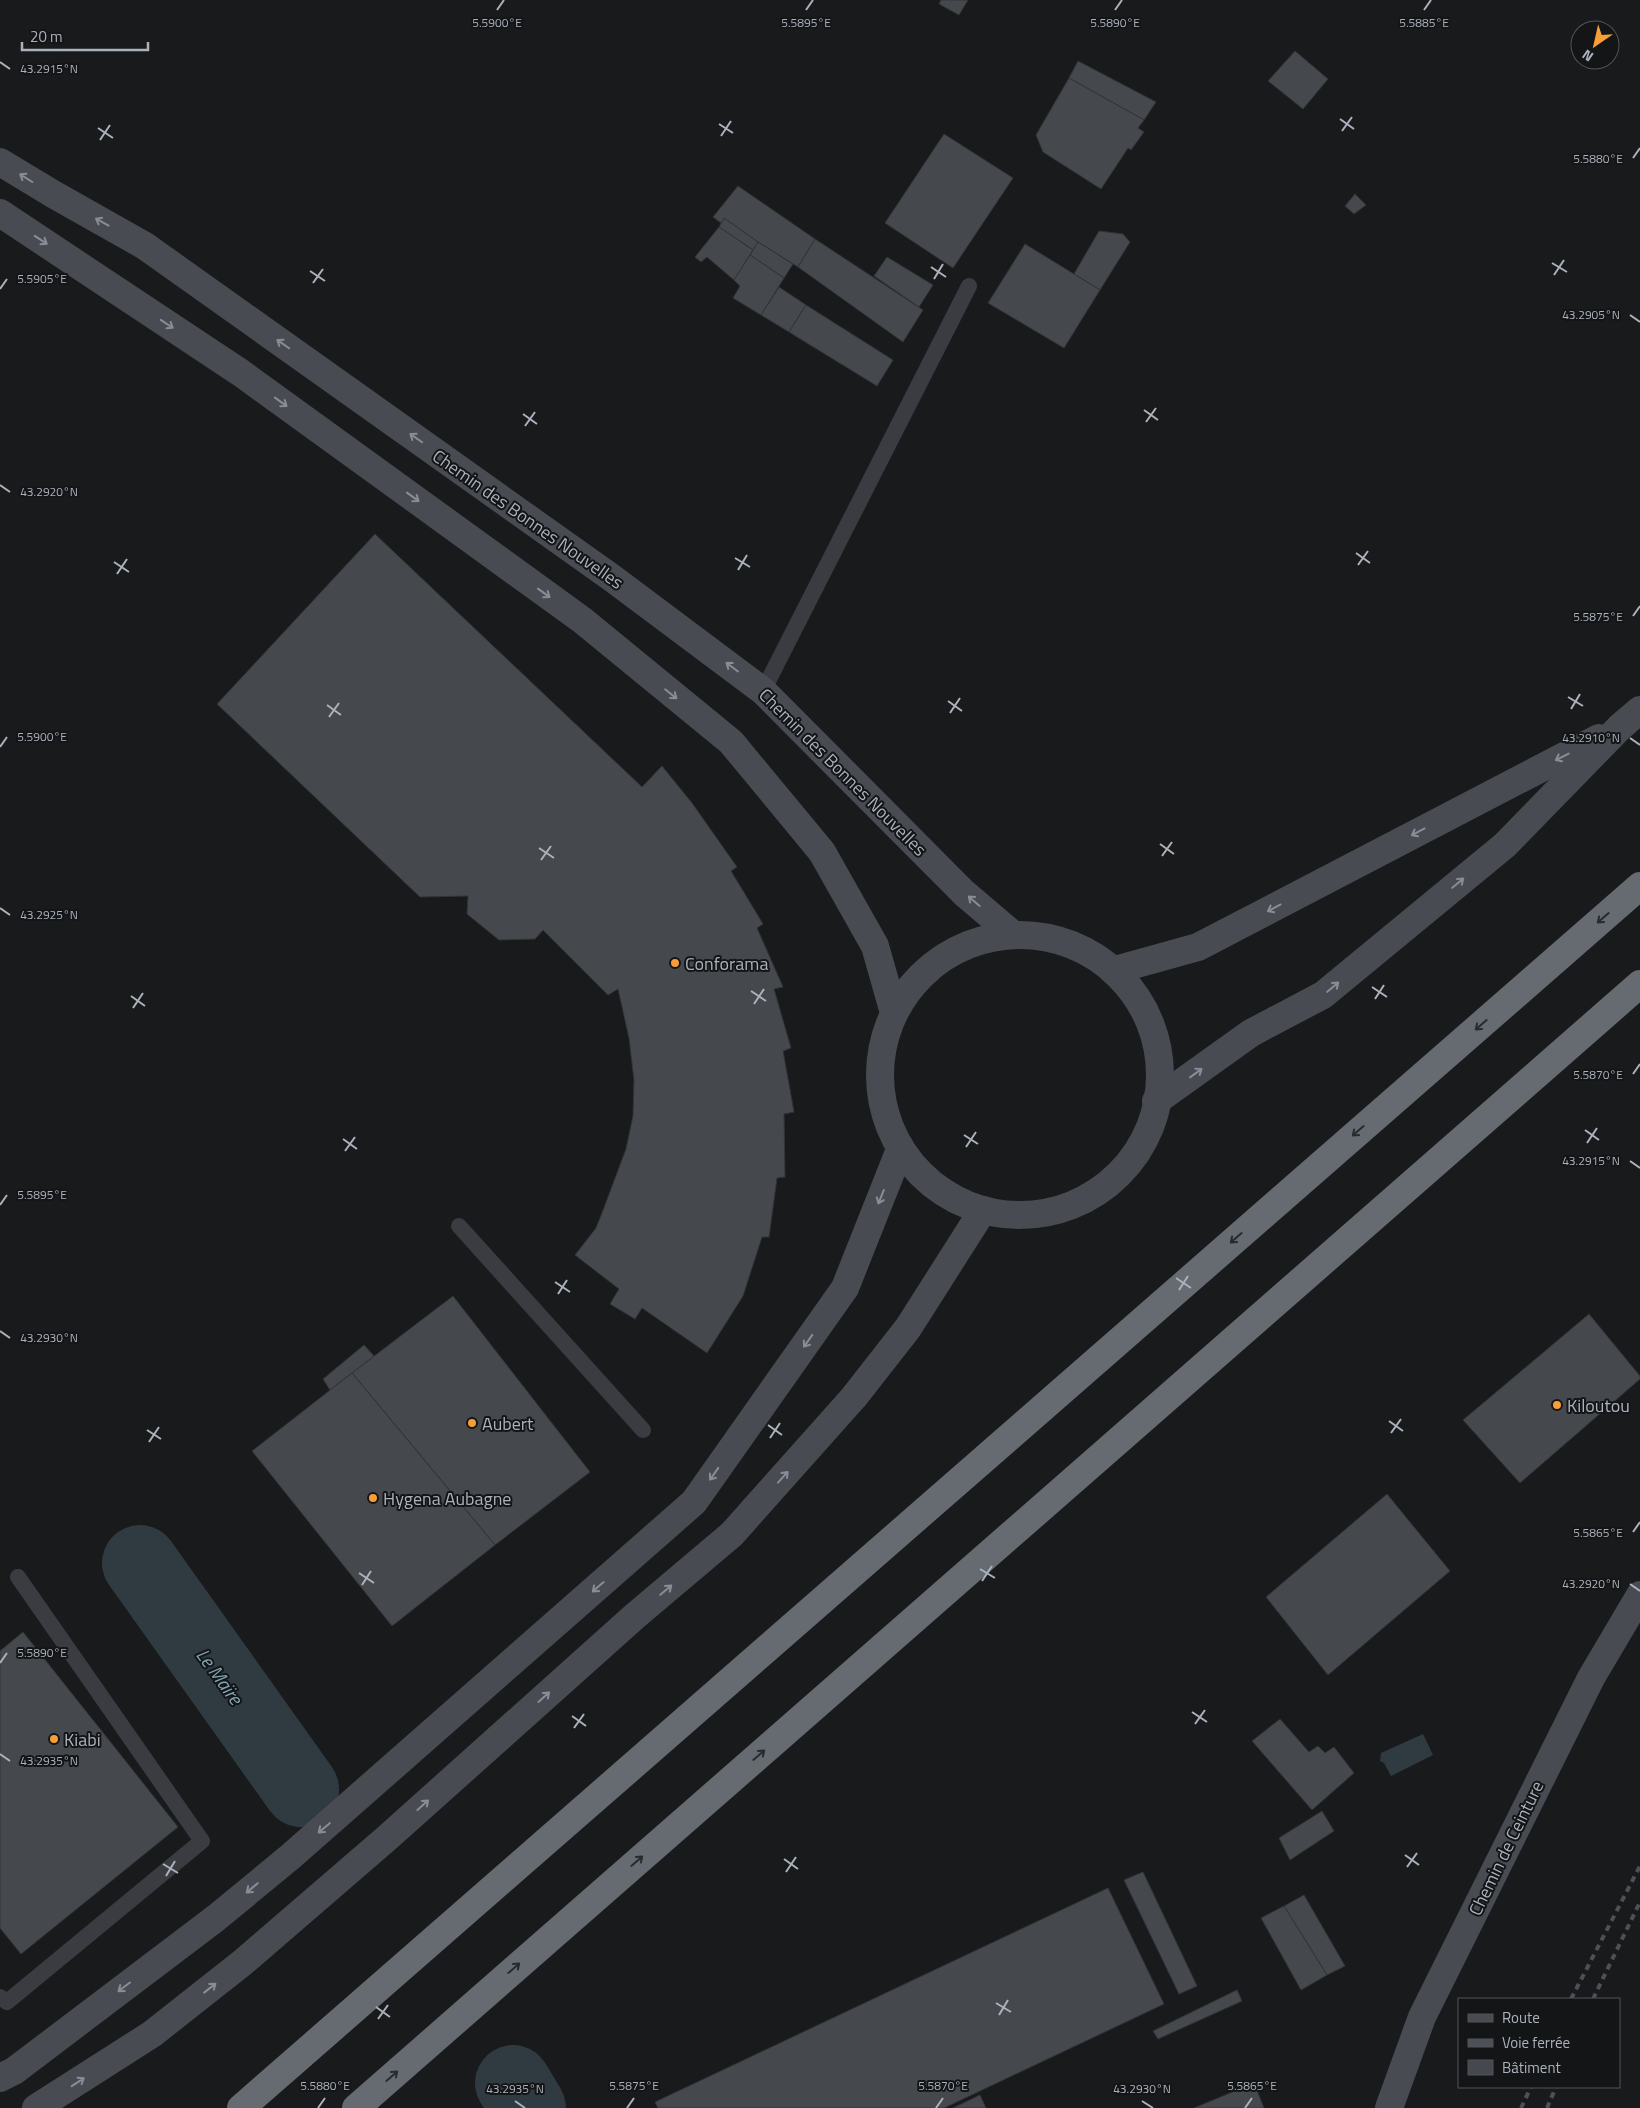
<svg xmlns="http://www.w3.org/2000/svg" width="1640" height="2108" font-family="'Titillium Web',sans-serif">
	<rect width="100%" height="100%" fill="#191a1c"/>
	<polygon fill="#2f3b41" points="1423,1734 1433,1755 1391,1776 1384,1763 1380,1761 1381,1753"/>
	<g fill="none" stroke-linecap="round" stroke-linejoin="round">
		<g stroke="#2f3b41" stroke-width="76">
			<polyline points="140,1563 301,1789"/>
			<polyline points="513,2083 528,2108"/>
		</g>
	</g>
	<g fill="#45484c" stroke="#333438">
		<polygon points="941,0 968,0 959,15 939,4"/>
		<polygon points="1295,51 1328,79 1303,109 1268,81"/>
		<polygon points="1078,61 1156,102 1144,120 1069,78"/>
		<polygon points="1069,78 1144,120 1138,128 1144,132 1131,150 1128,148 1101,189 1043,152 1036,135"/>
		<polygon points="944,134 1013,178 953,268 885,223"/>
		<polygon points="738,186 815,239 798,267 758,242 724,218 721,223 713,217"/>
		<polygon points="1355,194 1366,205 1354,214 1345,206"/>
		<polygon points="724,218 758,242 753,250 719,227"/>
		<polygon points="719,227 753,250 734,280 707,257 701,262 695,257"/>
		<polygon points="1099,231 1123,234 1130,242 1100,290 1074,274"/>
		<polygon points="815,239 923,310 903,342 798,267"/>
		<polygon points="758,242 793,264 784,278 750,255"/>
		<polygon points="1025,244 1100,290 1064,348 988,303"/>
		<polygon points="750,255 784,278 761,315 733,298 740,286 734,280"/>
		<polygon points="887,257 933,285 919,307 874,276"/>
		<polygon points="779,287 806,305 789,332 761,315"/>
		<polygon points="806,305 893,360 877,386 789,332"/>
		<polygon points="375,534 642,787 662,766 692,803 737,867 731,871 763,924 757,928 783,987 774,989 791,1048 783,1051 794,1112 784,1114 785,1177 777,1178 769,1237 762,1237 743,1296 707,1353 642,1308 635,1319 610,1304 619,1289 575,1255 596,1228 602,1213 626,1149 633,1116 634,1080 629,1038 618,989 608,995 543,930 535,939 499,940 467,914 468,896 420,897 217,704"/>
		<polygon points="453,1296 590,1472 495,1545 352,1373"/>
		<polygon points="1589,1314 1640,1376 1640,1379 1520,1483 1463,1420"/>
		<polygon points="364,1345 374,1356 330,1390 323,1379"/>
		<polygon points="352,1373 495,1545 392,1626 252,1451"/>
		<polygon points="1387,1494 1450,1571 1328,1675 1266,1597"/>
		<polygon points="23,1632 178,1827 21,1954 0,1928 0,1651"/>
		<polygon points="1280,1719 1309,1752 1318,1746 1325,1753 1334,1747 1354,1773 1312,1810 1252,1741"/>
		<polygon points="1322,1811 1334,1831 1290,1860 1279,1838"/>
		<polygon points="1143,1872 1197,1986 1179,1994 1124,1880"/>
		<polygon points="1108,1888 1164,2004 944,2108 658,2108 655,2102"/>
		<polygon points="1304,1895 1345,1966 1327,1975 1284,1906"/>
		<polygon points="1284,1906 1327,1975 1301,1990 1261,1918"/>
		<polygon points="1237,1990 1242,2001 1158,2039 1153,2031"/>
		<polygon points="1254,2083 1264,2108 1194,2108"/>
		<polygon points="980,2095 986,2108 953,2108"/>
	</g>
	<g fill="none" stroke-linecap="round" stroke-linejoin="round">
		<g stroke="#3a3c41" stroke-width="16">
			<polyline points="763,691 969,286"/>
			<polyline points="459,1226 643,1430"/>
			<polyline points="0,1997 7,2002 202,1841 18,1577"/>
		</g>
		<g stroke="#484b51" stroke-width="28">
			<polyline points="0,162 53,194 145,246 612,578 763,691 964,893 1011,933"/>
			<polyline points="0,213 241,373 582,620 731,742 822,852 875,946 894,1013"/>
			<circle cx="1020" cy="1075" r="140"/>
			<polyline points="1115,970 1198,947 1599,738"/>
			<polyline points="1156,1101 1251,1033 1323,995 1505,845 1620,727 1640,710"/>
			<polyline points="0,2078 14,2071 216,1918 290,1857 694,1502 845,1288 899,1152"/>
			<polyline points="36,2108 152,2034 242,1963 387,1838 635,1616 732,1534 854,1397 908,1328 983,1210"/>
			<polyline points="1389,2108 1422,2017 1591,1678 1640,1595"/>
		</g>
		<g stroke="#666b72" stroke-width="28">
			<polyline points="241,2108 1640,886"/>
			<polyline points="356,2108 1640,984"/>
		</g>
		<g stroke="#4d5056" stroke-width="4" stroke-dasharray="6 5" stroke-linecap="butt">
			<polyline points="1571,1999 1640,1866"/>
			<polyline points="1593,1999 1640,1902"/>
			<polyline points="1521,2108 1531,2087"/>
			<polyline points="1547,2108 1556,2087"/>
		</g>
	</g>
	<defs><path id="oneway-shaft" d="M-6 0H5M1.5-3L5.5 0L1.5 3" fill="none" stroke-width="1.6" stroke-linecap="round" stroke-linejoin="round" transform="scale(1.25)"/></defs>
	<g stroke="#888e97">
		<use href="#oneway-shaft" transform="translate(26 178) rotate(-148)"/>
		<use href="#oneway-shaft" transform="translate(102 222) rotate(-151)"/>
		<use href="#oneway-shaft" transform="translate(41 240) rotate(33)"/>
		<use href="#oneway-shaft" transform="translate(167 324) rotate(34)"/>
		<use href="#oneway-shaft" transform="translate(283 344) rotate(-145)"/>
		<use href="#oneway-shaft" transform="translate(281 402) rotate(36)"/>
		<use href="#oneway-shaft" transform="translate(416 438) rotate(-145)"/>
		<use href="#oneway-shaft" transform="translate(413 497) rotate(36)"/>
		<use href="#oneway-shaft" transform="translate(544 593) rotate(36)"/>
		<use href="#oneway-shaft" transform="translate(732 667) rotate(-143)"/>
		<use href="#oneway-shaft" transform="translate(671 694) rotate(39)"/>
		<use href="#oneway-shaft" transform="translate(1562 757) rotate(153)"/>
		<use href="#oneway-shaft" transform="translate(1418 832) rotate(152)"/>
		<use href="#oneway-shaft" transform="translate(1458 883) rotate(-40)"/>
		<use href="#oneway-shaft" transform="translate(974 901) rotate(-139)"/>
		<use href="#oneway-shaft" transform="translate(1274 908) rotate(152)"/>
		<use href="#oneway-shaft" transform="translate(1333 987) rotate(-40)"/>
		<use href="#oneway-shaft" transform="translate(1196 1073) rotate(-36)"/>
		<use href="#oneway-shaft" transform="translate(881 1197) rotate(112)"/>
		<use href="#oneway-shaft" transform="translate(808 1341) rotate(125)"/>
		<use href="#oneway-shaft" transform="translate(714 1474) rotate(125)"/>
		<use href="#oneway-shaft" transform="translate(783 1477) rotate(-48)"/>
		<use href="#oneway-shaft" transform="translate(598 1587) rotate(139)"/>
		<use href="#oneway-shaft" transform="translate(666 1590) rotate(-40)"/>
		<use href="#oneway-shaft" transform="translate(544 1697) rotate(-42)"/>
		<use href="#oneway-shaft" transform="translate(423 1805) rotate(-42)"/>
		<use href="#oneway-shaft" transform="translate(324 1828) rotate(140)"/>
		<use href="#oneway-shaft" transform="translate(252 1888) rotate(140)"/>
		<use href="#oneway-shaft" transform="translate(124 1987) rotate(143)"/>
		<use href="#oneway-shaft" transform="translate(210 1988) rotate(-38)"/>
		<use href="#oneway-shaft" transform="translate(78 2082) rotate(-33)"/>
	</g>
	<g stroke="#282a2e">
		<use href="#oneway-shaft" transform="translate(1603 918) rotate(139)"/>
		<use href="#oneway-shaft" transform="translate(1481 1025) rotate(139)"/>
		<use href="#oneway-shaft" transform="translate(1358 1131) rotate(139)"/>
		<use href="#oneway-shaft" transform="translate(1236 1238) rotate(139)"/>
		<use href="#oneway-shaft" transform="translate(759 1755) rotate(-41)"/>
		<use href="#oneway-shaft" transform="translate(637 1861) rotate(-41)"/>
		<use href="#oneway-shaft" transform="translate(514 1968) rotate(-41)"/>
		<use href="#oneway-shaft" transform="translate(392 2076) rotate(-41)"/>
	</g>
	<path fill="none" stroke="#abb2bc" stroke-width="2" d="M497 10 504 0M806 10 813 0M1115 10 1122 0M1424 10 1431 0M0 62 10 69M1340 119 1354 129M719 124 733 133M98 128 113 138M1342 131 1352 117M721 136 731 121M100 140 110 125M1633 158 1640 148M1552 263 1567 272M931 267 946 277M310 271 325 281M1554 275 1564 260M934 279 943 264M313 283 323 269M0 289 7 279M1630 315 1640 322M1144 410 1158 420M523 414 537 424M1146 422 1156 408M525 426 535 412M0 485 10 492M1356 553 1370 563M735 558 750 567M114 562 129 572M1358 565 1368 551M738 570 747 555M117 574 127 559M1633 616 1640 606M1568 697 1583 706M948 701 962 711M327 705 341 715M1571 709 1580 694M950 713 960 698M329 717 339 703M1630 738 1640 745M0 747 7 737M1160 844 1174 854M539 848 554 858M1162 856 1172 842M541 860 551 846M0 908 10 915M1372 987 1387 997M751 991 766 1001M131 996 145 1006M1375 999 1384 985M754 1004 764 989M133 1008 143 993M1633 1074 1640 1064M1585 1130 1599 1140M964 1135 978 1144M343 1139 357 1149M1587 1143 1597 1128M966 1147 976 1132M345 1151 355 1137M1630 1161 1640 1168M0 1205 7 1195M1176 1278 1191 1288M555 1282 570 1292M1179 1290 1188 1276M558 1294 567 1280M0 1331 10 1338M1389 1421 1403 1431M768 1425 782 1435M147 1430 161 1439M1391 1433 1401 1419M770 1438 780 1423M149 1442 159 1427M1633 1532 1640 1522M980 1569 995 1578M359 1573 374 1583M982 1581 992 1566M1630 1584 1640 1591M362 1585 371 1571M0 1663 7 1653M1192 1712 1207 1722M572 1716 586 1726M1195 1724 1205 1710M574 1728 584 1714M0 1754 10 1761M1405 1855 1419 1865M784 1859 798 1869M163 1864 178 1873M1407 1867 1417 1853M786 1872 796 1857M166 1876 175 1861M996 2003 1011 2012M376 2007 390 2017M999 2015 1008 2000M378 2019 388 2005M515 2101 525 2108M1142 2101 1153 2108M318 2108 325 2098M627 2108 634 2098M936 2108 943 2098M1245 2108 1252 2098"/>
	<g fill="#f79f36" stroke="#141517" stroke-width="2">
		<circle cx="675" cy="963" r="5"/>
		<circle cx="1557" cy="1405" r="5"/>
		<circle cx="472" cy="1423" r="5"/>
		<circle cx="373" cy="1498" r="5"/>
		<circle cx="54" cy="1739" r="5"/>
	</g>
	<g text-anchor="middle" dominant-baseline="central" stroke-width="4" stroke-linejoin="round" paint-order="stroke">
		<g font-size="18" fill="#abb2bc" stroke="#141517">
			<text transform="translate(528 519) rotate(35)">Chemin des Bonnes Nouvelles</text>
			<text transform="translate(843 772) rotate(45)">Chemin des Bonnes Nouvelles</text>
			<text transform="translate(1506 1848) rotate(-64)">Chemin de Ceinture</text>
		</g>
		<g font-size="18" fill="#abb2bc" stroke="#141517" text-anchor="start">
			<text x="685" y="963">Conforama</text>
			<text x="1567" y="1405">Kiloutou</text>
			<text x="482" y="1423">Aubert</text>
			<text x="383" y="1498">Hygena Aubagne</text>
			<text x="64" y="1739">Kiabi</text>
		</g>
		<g font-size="19" font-style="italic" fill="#82a5b7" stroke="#141517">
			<text transform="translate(220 1676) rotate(54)">Le Maïre</text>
		</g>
	</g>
	<g font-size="12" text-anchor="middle" fill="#abb2bc" stroke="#141517" stroke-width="4" stroke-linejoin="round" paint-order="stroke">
		<text x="497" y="27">5.5900°E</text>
		<text x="806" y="27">5.5895°E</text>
		<text x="1115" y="27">5.5890°E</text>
		<text x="1424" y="27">5.5885°E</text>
		<text x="49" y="73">43.2915°N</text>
		<text x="1598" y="163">5.5880°E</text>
		<text x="42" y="283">5.5905°E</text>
		<text x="1591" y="319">43.2905°N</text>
		<text x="49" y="496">43.2920°N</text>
		<text x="1598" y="621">5.5875°E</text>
		<text x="42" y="741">5.5900°E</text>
		<text x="1591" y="742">43.2910°N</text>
		<text x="49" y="919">43.2925°N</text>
		<text x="1598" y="1079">5.5870°E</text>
		<text x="1591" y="1165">43.2915°N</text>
		<text x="42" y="1199">5.5895°E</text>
		<text x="49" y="1342">43.2930°N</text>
		<text x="1598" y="1537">5.5865°E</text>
		<text x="1591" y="1588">43.2920°N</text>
		<text x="42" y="1657">5.5890°E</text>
		<text x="49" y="1765">43.2935°N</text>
		<text x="325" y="2090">5.5880°E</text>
		<text x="634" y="2090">5.5875°E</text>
		<text x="943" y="2090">5.5870°E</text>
		<text x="1252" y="2090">5.5865°E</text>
		<text x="515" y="2093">43.2935°N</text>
		<text x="1142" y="2093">43.2930°N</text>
	</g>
	<rect x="1458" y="1998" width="162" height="90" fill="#141517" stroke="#505459"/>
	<rect x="1468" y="2014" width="25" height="8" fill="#484b51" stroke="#505459"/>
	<text x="1502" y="2023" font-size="15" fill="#abb2bc">Route</text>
	<rect x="1468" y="2039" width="25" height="8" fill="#4d5056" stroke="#505459"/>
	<text x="1502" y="2048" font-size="15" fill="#abb2bc">Voie ferrée</text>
	<rect x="1468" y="2060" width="25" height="15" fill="#45484c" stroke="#505459"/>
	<text x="1502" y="2073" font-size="15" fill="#abb2bc">Bâtiment</text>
	<g transform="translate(1595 45) rotate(214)"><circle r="24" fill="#141517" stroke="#505459"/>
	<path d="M0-4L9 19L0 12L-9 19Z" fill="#f79f36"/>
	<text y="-8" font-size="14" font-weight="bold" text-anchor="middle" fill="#abb2bc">N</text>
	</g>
	<path d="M22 42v8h126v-8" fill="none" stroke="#abb2bc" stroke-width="2.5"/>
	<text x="30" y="42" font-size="15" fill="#abb2bc" stroke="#141517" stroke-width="4" paint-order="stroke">20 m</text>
</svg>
